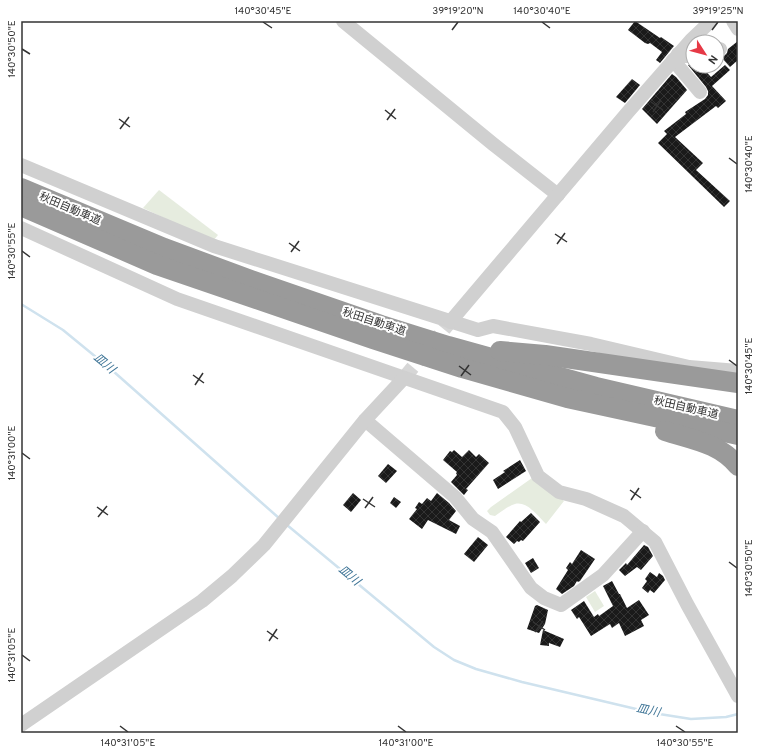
<svg xmlns="http://www.w3.org/2000/svg" width="759" height="754" font-family="Overpass,'Noto Sans JP',sans-serif">
	<defs>
		<pattern id="building-cross-hatch" width="8" height="8" patternUnits="userSpaceOnUse"><rect width="8" height="8" fill="#1a1a1a"/><path d="M0 0l8 8M0 8l8-8" fill="none" stroke="#333"/></pattern>
	</defs>
	<rect width="100%" height="100%" fill="#fff"/>
	<g fill="#e6ecdf">
		<polygon points="159,190 218,235 213,241 143,208"/>
		<path d="M532 478 564 501 546 524C538 516 527 501 515 504 508 506 501 512 495 516L490 515 487 511 491 507Z"/>
		<polygon points="595,591 604,606 595,612 586,597"/>
	</g>
	<g fill="none" stroke-linecap="round" stroke-linejoin="round">
		<g stroke="#cfe2ee" stroke-width="2.5">
			<polyline points="21,304 63,330 113,371 280,519"/>
			<polyline points="287,525 434,647 454,660 476,669 522,682 653,713 691,719 726,717 738,714"/>
		</g>
	</g>
	<g fill="url(#building-cross-hatch)">
		<polygon points="635,21 660,38 661,37 674,46 660,63 656,60 662,52 650,43 648,44 645,43 628,30"/>
		<polygon points="738,41 738,60 730,67 722,58 727,53 728,49"/>
		<polygon points="693,64 693,66 701,66 711,77 725,65 730,70 712,86 726,101 718,108 716,106 675,137 703,163 696,170 730,201 724,207 658,143 667,134 664,131 686,114 685,112 705,99 708,95 708,91 706,87 688,65"/>
		<polygon points="672,74 676,77 687,90 657,124 642,109"/>
		<polygon points="632,79 640,85 625,103 616,97"/>
		<polygon points="454,450 462,457 469,450 476,457 479,454 489,463 466,489 468,490 464,495 451,482 457,475 456,473 457,472 443,460 450,451 452,452"/>
		<polygon points="520,460 526,471 498,489 493,480 505,472 503,471"/>
		<polygon points="388,464 397,471 386,483 378,476"/>
		<polygon points="353,493 361,500 351,512 343,505"/>
		<polygon points="437,493 449,503 456,511 449,520 460,526 456,534 428,520 422,529 409,519 417,509 415,508 419,502 422,504 427,498 431,501"/>
		<polygon points="394,497 401,502 396,508 390,503"/>
		<polygon points="531,513 540,522 523,541 521,540 519,542 517,541 514,544 506,537 520,521 521,522"/>
		<polygon points="478,537 488,545 474,562 464,554"/>
		<polygon points="644,545 648,547 653,556 641,570 637,567 625,576 619,570 626,563 627,565"/>
		<polygon points="581,550 595,559 580,581 578,582 577,581 574,586 562,594 556,589 568,570 566,568 570,562 572,564"/>
		<polygon points="533,558 539,568 531,573 525,563"/>
		<polygon points="650,572 657,577 659,573 663,576 665,580 654,593 650,590 648,593 642,588 647,581 645,579"/>
		<polygon points="612,581 619,594 620,594 627,608 639,600 649,615 641,620 644,626 625,636 619,623 612,628 610,624 591,636 579,617 577,619 571,610 584,601 594,617 598,614 599,616 613,606 603,586"/>
		<polygon points="537,605 548,610 545,624 539,633 527,629 535,606"/>
		<polygon points="543,630 564,639 560,647 549,643 549,646 540,645"/>
	</g>
	<g fill="none" stroke-linecap="round" stroke-linejoin="round">
		<polyline stroke="#d6d6d6" stroke-width="14" stroke-dasharray="14 7" stroke-linecap="butt" points="404,378 450,322"/>
		<g stroke="#d0d0d0" stroke-width="14">
			<polyline points="343,21 493,144 558,195"/>
			<polyline points="733,21 738,29"/>
			<polyline points="717,51 720,49"/>
			<polyline points="678,54 683,56 693,56"/>
			<polyline points="673,60 700,92"/>
			<polyline points="21,165 214,246 478,330 493,326 591,344 689,367 738,371"/>
			<polyline points="21,228 177,299 503,412 515,427 538,476 559,492 586,499 624,516 655,542 687,604 738,696"/>
			<polyline points="450,322 628,112 691,40 711,21"/>
			<polyline points="365,420 455,497 473,519 492,532 531,588 544,598 561,605 603,575 643,531"/>
			<polyline points="21,725 202,601 232,576 264,545 365,420 404,378"/>
		</g>
		<g stroke="#9a9a9a" stroke-width="20">
			<polyline points="21,188 164,248 262,284 381,325 448,346 596,387 738,420"/>
			<polyline points="21,206 157,265 373,339 462,368 567,398 738,435"/>
			<polyline points="500,351 545,355 738,383"/>
			<path d="M665 431C693 440 719 443 738 466"/>
		</g>
	</g>
	<path fill="none" stroke="#333" stroke-width="1.5" d="M263 22 272 28M542 22 550 28M452 30 458 22M712 30 718 22M22 49 30 54M651 102 663 110M385 110 396 119M653 112 661 100M119 119 130 127M387 120 395 109M120 129 129 117M729 158 737 164M555 234 567 242M289 243 300 251M557 244 565 233M22 251 30 257M291 252 299 241M729 360 737 366M459 366 471 375M193 375 204 383M461 376 469 365M195 385 203 373M22 453 30 459M630 490 641 498M363 499 375 507M631 500 639 488M97 507 108 515M365 508 373 497M98 517 107 506M729 562 737 568M533 622 545 630M267 631 278 639M535 632 543 621M269 641 277 629M22 655 30 661M120 726 128 732M398 726 406 732M676 726 685 732"/>
	<g text-anchor="middle" dominant-baseline="central" stroke-width="4" stroke-linejoin="round" paint-order="stroke">
		<g font-size="11" fill="#333" stroke="#fff">
			<text transform="translate(70 209) rotate(23)">秋田自動車道</text>
			<text transform="translate(374 322) rotate(18)">秋田自動車道</text>
			<text transform="translate(686 408) rotate(13)">秋田自動車道</text>
		</g>
		<g font-size="12" font-style="italic" fill="#3f7597" stroke="#fff">
			<text transform="translate(104 364) rotate(40)">皿川</text>
			<text transform="translate(349 576) rotate(40)">皿川</text>
			<text transform="translate(648 711) rotate(12)">皿川</text>
		</g>
	</g>
	<rect width="759" height="754" fill="none" stroke="#ffffff" stroke-width="44"/>
	<g transform="translate(705 54) rotate(126)"><circle r="19" fill="#ffffff" stroke="#adadad"/>
	<path d="M0-3L7 15L0 10L-7 15Z" fill="#e63946"/>
	<text y="-6" font-size="11" font-weight="bold" text-anchor="middle" fill="#333333">N</text>
	</g>
	<rect x="22" y="22" width="715" height="710" fill="none" stroke="#333" stroke-width="1.5"/>
	<g font-size="10" text-anchor="middle" fill="#333">
		<text x="263" y="14">140°30'45"E</text>
		<text x="458" y="14">39°19'20"N</text>
		<text x="542" y="14">140°30'40"E</text>
		<text x="718" y="14">39°19'25"N</text>
		<text transform="translate(11 49) rotate(-90)" y="4">140°30'50"E</text>
		<text transform="translate(748 164) rotate(-90)" y="4">140°30'40"E</text>
		<text transform="translate(11 251) rotate(-90)" y="4">140°30'55"E</text>
		<text transform="translate(748 366) rotate(-90)" y="4">140°30'45"E</text>
		<text transform="translate(11 453) rotate(-90)" y="4">140°31'00"E</text>
		<text transform="translate(748 568) rotate(-90)" y="4">140°30'50"E</text>
		<text transform="translate(11 655) rotate(-90)" y="4">140°31'05"E</text>
		<text x="128" y="746">140°31'05"E</text>
		<text x="406" y="746">140°31'00"E</text>
		<text x="685" y="746">140°30'55"E</text>
	</g>
</svg>
